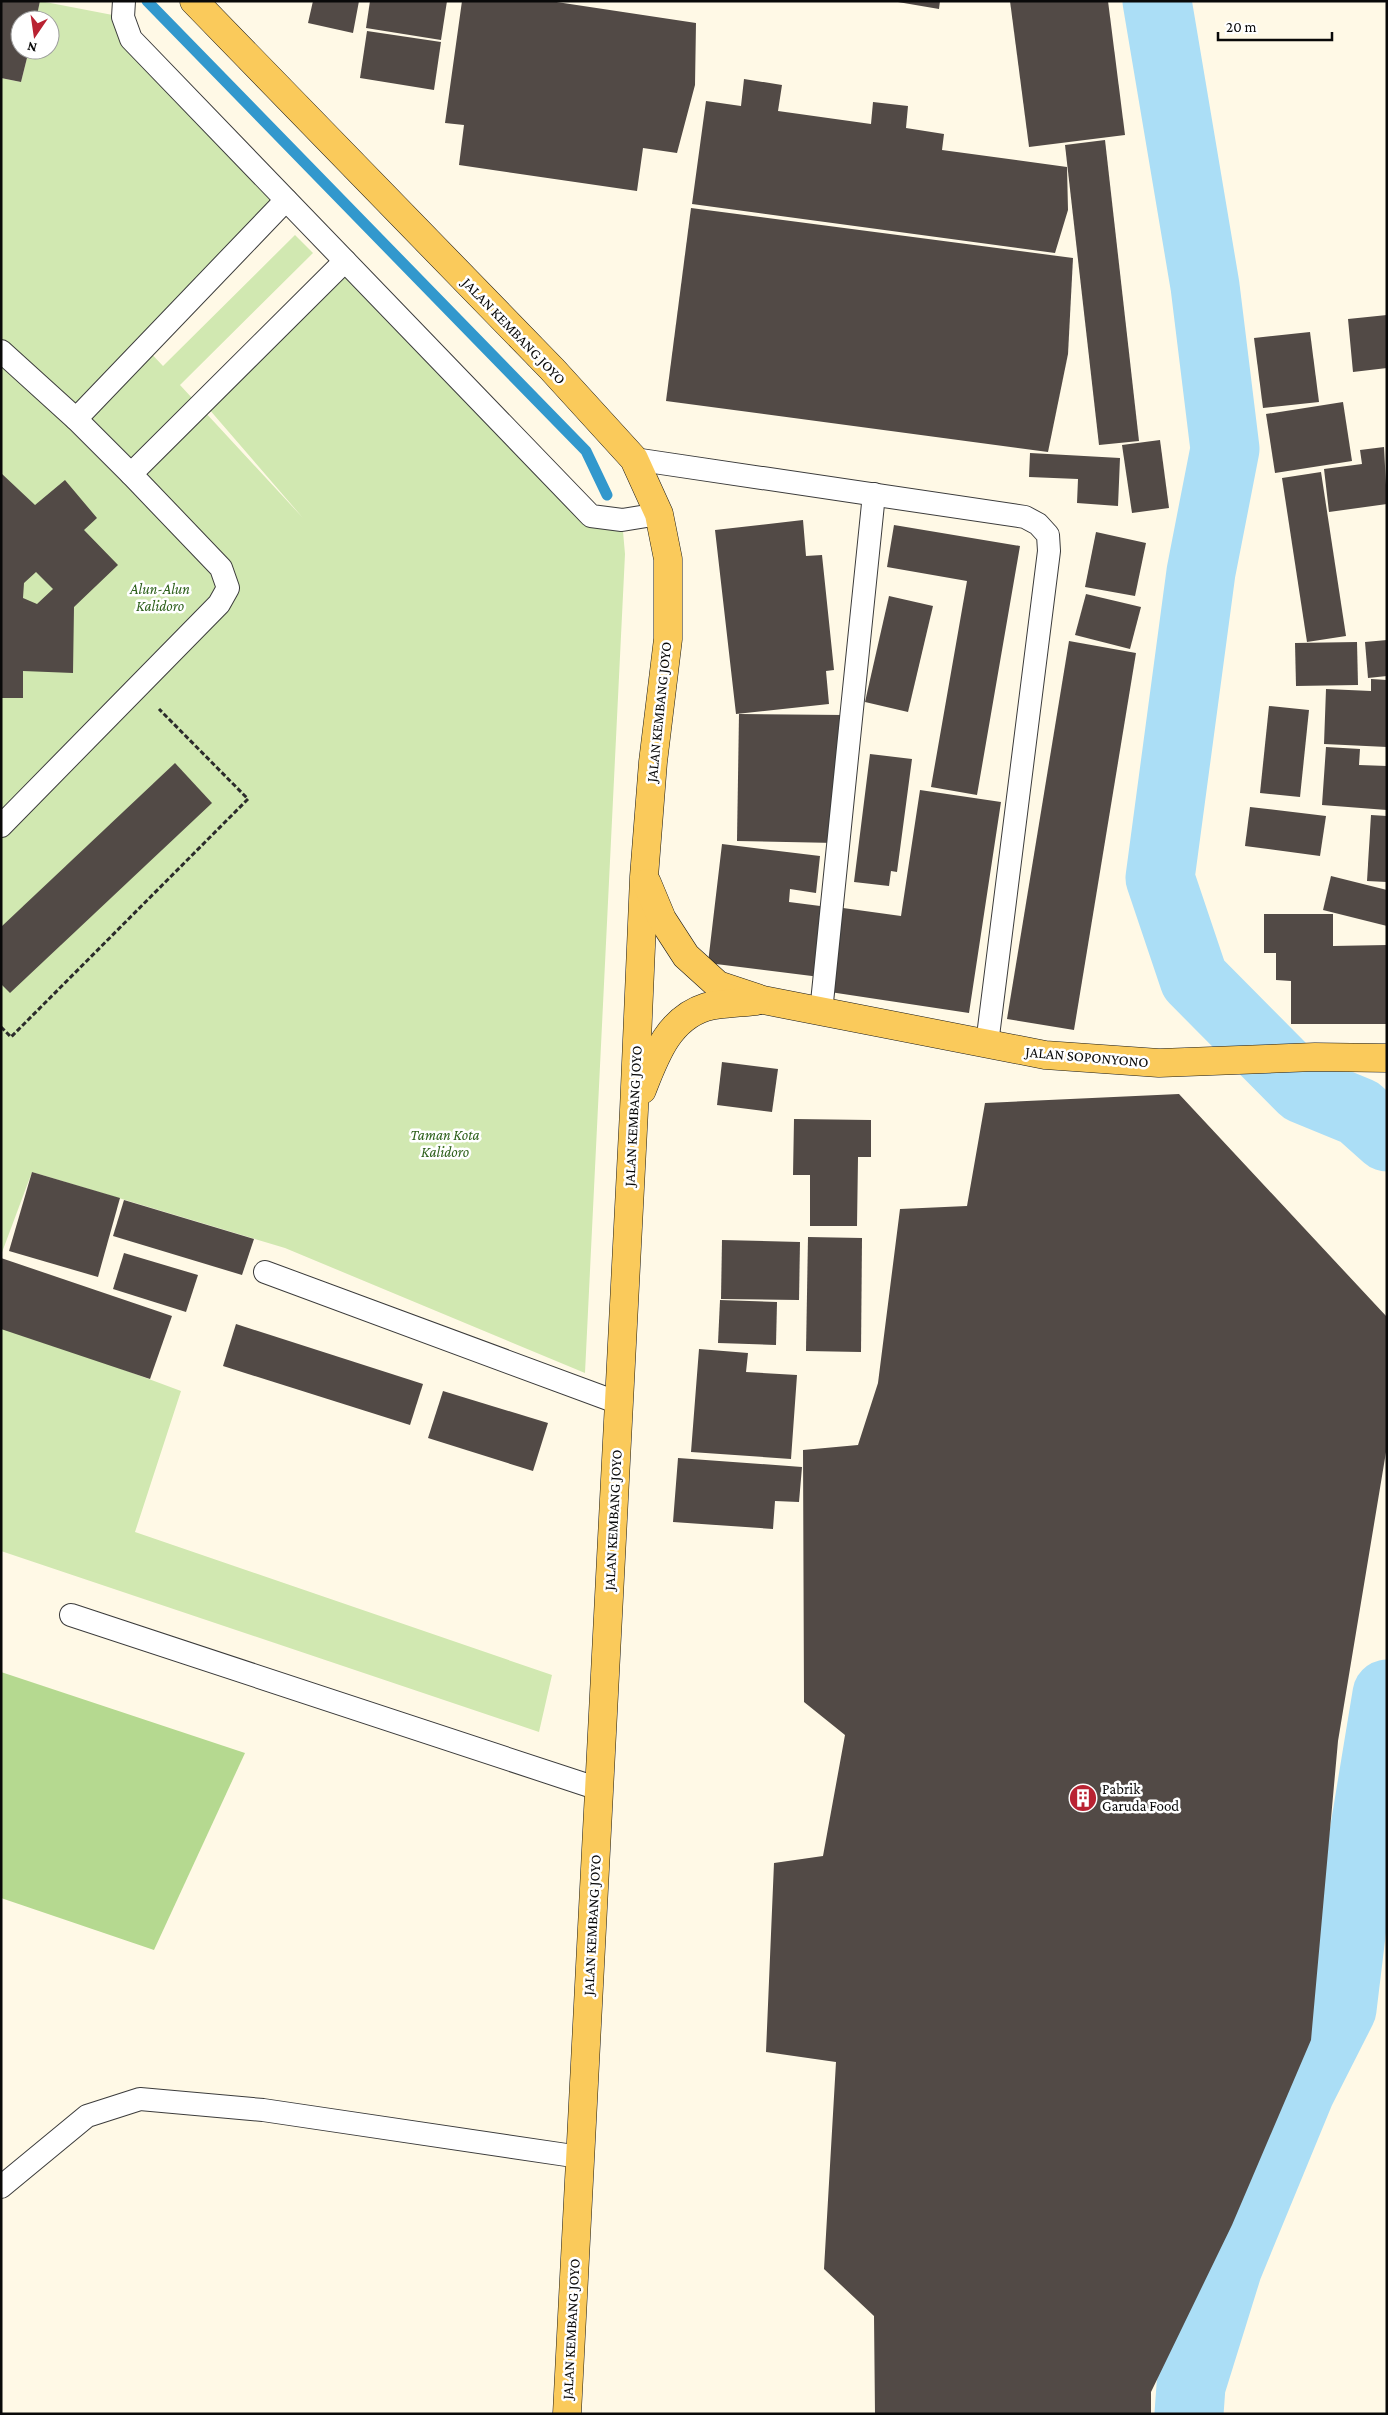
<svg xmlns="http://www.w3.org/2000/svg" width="1388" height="2415" font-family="'Crimson Pro',serif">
	<rect width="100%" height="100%" fill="#fff9e6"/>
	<g fill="#d1e8b1">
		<polygon points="40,1 123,17 286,200 145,347 163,366 295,235 313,253 180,385 303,518 202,401 345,261 591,516 622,520 625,554 585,1373 285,1248 32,1172 1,1255 1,78 21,82 29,50 50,50 50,20 36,20"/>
		<polygon points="1,1324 181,1391 135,1532 552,1675 539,1732 1,1551"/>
	</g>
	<polygon fill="#b5d990" points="1,1672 245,1753 154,1950 1,1898"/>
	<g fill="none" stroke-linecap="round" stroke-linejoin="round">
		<polyline stroke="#3298cd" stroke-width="11" points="147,1 586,451 607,495"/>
		<g stroke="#abdef6" stroke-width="69">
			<polyline points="1157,1 1205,286 1225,449 1201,572 1160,878 1194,979 1303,1089 1359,1112 1387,1137"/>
			<polyline points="1189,2414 1191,2386 1228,2267 1300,2092 1342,2009 1361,1852 1387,1694"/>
		</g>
	</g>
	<g fill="#524a46" fill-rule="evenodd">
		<polygon points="1,1 40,1 36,20 20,20 20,50 29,50 21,82 1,78"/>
		<polygon points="313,1 359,1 353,33 308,23"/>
		<polygon points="370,1 447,1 441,40 366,28"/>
		<polygon points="462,1 550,1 696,23 695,85 677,153 643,148 637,191 459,165 464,125 445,123"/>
		<polygon points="892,1 940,1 939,9"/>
		<polygon points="1010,1 1108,1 1125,135 1029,147"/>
		<polygon points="367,31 441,42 434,90 360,78"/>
		<polygon points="744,79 782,85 778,111 871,124 873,102 908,106 906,128 944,134 942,150 1067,167 1068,210 1055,253 692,204 706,101 741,106"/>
		<polygon points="1105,140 1139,441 1099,445 1065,145"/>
		<polygon points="691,208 1073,258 1068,354 1048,452 666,401"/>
		<polygon points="1387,315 1387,368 1353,372 1348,319"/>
		<polygon points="1310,332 1319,402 1263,408 1254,338"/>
		<polygon points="1343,402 1352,461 1275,473 1266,414"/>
		<polygon points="1160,440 1169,508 1132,513 1122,445"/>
		<polygon points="1384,447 1387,504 1329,512 1324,469 1362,464 1360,450"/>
		<polygon points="1030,453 1120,458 1118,506 1077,503 1078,479 1029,477"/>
		<polygon points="1321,472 1346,636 1307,642 1282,478"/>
		<path d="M1 473 35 505 65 480 97 518 84 530 118 565 74 607 73 673 23 671V698H1ZM36 572 53 589 37 604 23 598 24 583Z"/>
		<polygon points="803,520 806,556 822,555 834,670 826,671 829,704 736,714 715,530"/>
		<polygon points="894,525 1020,546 977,795 931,787 967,581 887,567"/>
		<polygon points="1096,532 1146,543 1135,596 1085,587"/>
		<polygon points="1086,594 1141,607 1130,649 1075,635"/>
		<polygon points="889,596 933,606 908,712 865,702"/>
		<polygon points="1387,640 1387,676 1368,678 1365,642"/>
		<polygon points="1069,641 1136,653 1074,1030 1007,1019"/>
		<polygon points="1357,642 1358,685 1296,686 1295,643"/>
		<polygon points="1371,679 1387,680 1387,747 1324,744 1326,689 1371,691"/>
		<polygon points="1269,706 1309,710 1300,797 1260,793"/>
		<polygon points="739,714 844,715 836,843 737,841"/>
		<polygon points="1326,747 1360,749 1359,765 1387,766 1387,810 1322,805"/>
		<polygon points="870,754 912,759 897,872 891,871 889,886 854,882"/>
		<polygon points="175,763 212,803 10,993 1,984 1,927"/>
		<polygon points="920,790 1001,802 969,1013 830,992 843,908 901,916"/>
		<polygon points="1250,807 1326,816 1320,856 1245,846"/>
		<polygon points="1371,815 1387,816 1387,882 1367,881"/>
		<polygon points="722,844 820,856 816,893 790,889 789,902 828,907 820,977 708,963"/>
		<polygon points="1331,876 1387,890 1387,926 1323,910"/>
		<polygon points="1264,914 1333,914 1333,946 1387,945 1387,1024 1291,1024 1291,981 1276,980 1276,953 1264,953"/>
		<polygon points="722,1062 778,1069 772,1112 717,1105"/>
		<polygon points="1179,1094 1387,1317 1387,1446 1338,1741 1311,2040 1232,2225 1151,2392 1151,2414 875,2414 874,2316 824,2269 836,2062 766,2052 774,1863 823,1856 845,1735 804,1702 803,1450 858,1445 878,1383 900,1209 967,1206 985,1103"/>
		<polygon points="794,1119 871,1120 871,1157 858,1157 857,1226 810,1226 810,1175 793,1175"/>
		<polygon points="32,1172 120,1198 98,1277 9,1251"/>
		<polygon points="124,1200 254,1239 242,1275 113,1236"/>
		<polygon points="808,1237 862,1238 861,1352 806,1351"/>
		<polygon points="722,1240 800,1242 799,1300 721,1299"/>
		<polygon points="124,1253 198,1275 186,1312 113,1289"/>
		<polygon points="1,1258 172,1316 150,1379 1,1329"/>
		<polygon points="720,1300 777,1302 776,1345 718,1343"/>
		<polygon points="236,1324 423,1384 410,1425 223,1366"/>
		<polygon points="699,1349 748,1353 746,1372 797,1375 791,1459 691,1452"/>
		<polygon points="443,1391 548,1423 533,1471 428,1438"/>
		<polygon points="678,1458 802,1467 799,1502 775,1501 773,1529 673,1522"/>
	</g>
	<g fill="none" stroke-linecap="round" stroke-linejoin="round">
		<defs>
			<g id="lane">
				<polyline points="124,1 123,17 131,39 591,516 622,520 659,514"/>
				<polyline points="1,351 76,419 286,200"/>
				<polyline points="76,419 131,474"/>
				<polyline points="634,459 1025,517 1038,524 1048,535 1049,551 987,1044"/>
				<polyline points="1,826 219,604 228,588 221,568 131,474 345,261"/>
				<polyline points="821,1012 874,494"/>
				<polyline points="265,1272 619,1403"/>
				<polyline points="71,1615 599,1789"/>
				<polyline points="1,2187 87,2116 140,2099 263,2110 580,2157"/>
			</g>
			<g id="primary">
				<polyline points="194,1 552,369 634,459 659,514 668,559 668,639 653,762 644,877 634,1110 567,2414"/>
				<polyline points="647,883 662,919 686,956 718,985 763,1000 1045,1055 1159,1063 1315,1057 1387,1058"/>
				<path d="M642 1090C655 1057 668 1019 706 1007 721 1003 740 1003 756 1001"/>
			</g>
		</defs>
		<use href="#lane" stroke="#3c3c3c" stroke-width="24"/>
		<use href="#primary" stroke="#1a1a1a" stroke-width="29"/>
		<polyline stroke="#2b2b2b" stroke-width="3" stroke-dasharray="5 2.5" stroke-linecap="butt" points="1,1027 11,1037 248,799 159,709"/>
		<use href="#lane" stroke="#fff" stroke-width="22"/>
		<use href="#primary" stroke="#faca5b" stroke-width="28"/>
	</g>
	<defs>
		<symbol id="building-disc" viewBox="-11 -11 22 22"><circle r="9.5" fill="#b92232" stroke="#fff"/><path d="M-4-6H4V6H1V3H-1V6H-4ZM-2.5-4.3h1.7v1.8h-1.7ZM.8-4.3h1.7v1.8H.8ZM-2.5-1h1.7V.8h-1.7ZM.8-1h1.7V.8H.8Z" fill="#fff"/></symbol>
	</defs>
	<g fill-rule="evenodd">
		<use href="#building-disc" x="1067" y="1782" width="32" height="32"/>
	</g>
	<g text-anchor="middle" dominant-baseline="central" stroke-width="5" stroke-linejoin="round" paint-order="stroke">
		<g font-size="15" fill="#090909" stroke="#fff">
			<text transform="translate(514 331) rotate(46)">JALAN KEMBANG JOYO</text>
			<text transform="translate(659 712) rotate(-84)">JALAN KEMBANG JOYO</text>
			<text transform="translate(1087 1057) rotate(5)">JALAN SOPONYONO</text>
			<text transform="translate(633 1116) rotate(-87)">JALAN KEMBANG JOYO</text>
			<text transform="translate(613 1520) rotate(-87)">JALAN KEMBANG JOYO</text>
			<text transform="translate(592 1925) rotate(-87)">JALAN KEMBANG JOYO</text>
			<text transform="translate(571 2329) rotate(-87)">JALAN KEMBANG JOYO</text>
		</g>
		<g font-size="15" font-style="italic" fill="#2d601b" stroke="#fff">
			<text x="160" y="589">Alun-Alun<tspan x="160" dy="17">Kalidoro</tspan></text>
			<text x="445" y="1135">Taman Kota<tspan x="445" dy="17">Kalidoro</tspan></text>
		</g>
		<g font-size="15" fill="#090909" stroke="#fff" text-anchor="start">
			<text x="1102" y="1789">Pabrik<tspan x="1102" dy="17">Garuda Food</tspan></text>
		</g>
	</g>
	<rect width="1388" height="2415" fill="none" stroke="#090909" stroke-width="5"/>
	<g transform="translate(35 35) rotate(193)"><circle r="24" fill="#ffffff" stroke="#9d9d9d"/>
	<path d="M0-4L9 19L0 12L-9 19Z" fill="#b92232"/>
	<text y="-8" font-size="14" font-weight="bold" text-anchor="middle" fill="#090909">N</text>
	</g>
	<path d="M1218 32v8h114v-8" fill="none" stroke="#090909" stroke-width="2.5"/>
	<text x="1226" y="32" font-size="15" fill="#090909" stroke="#ffffff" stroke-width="4" paint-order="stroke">20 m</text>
</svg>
